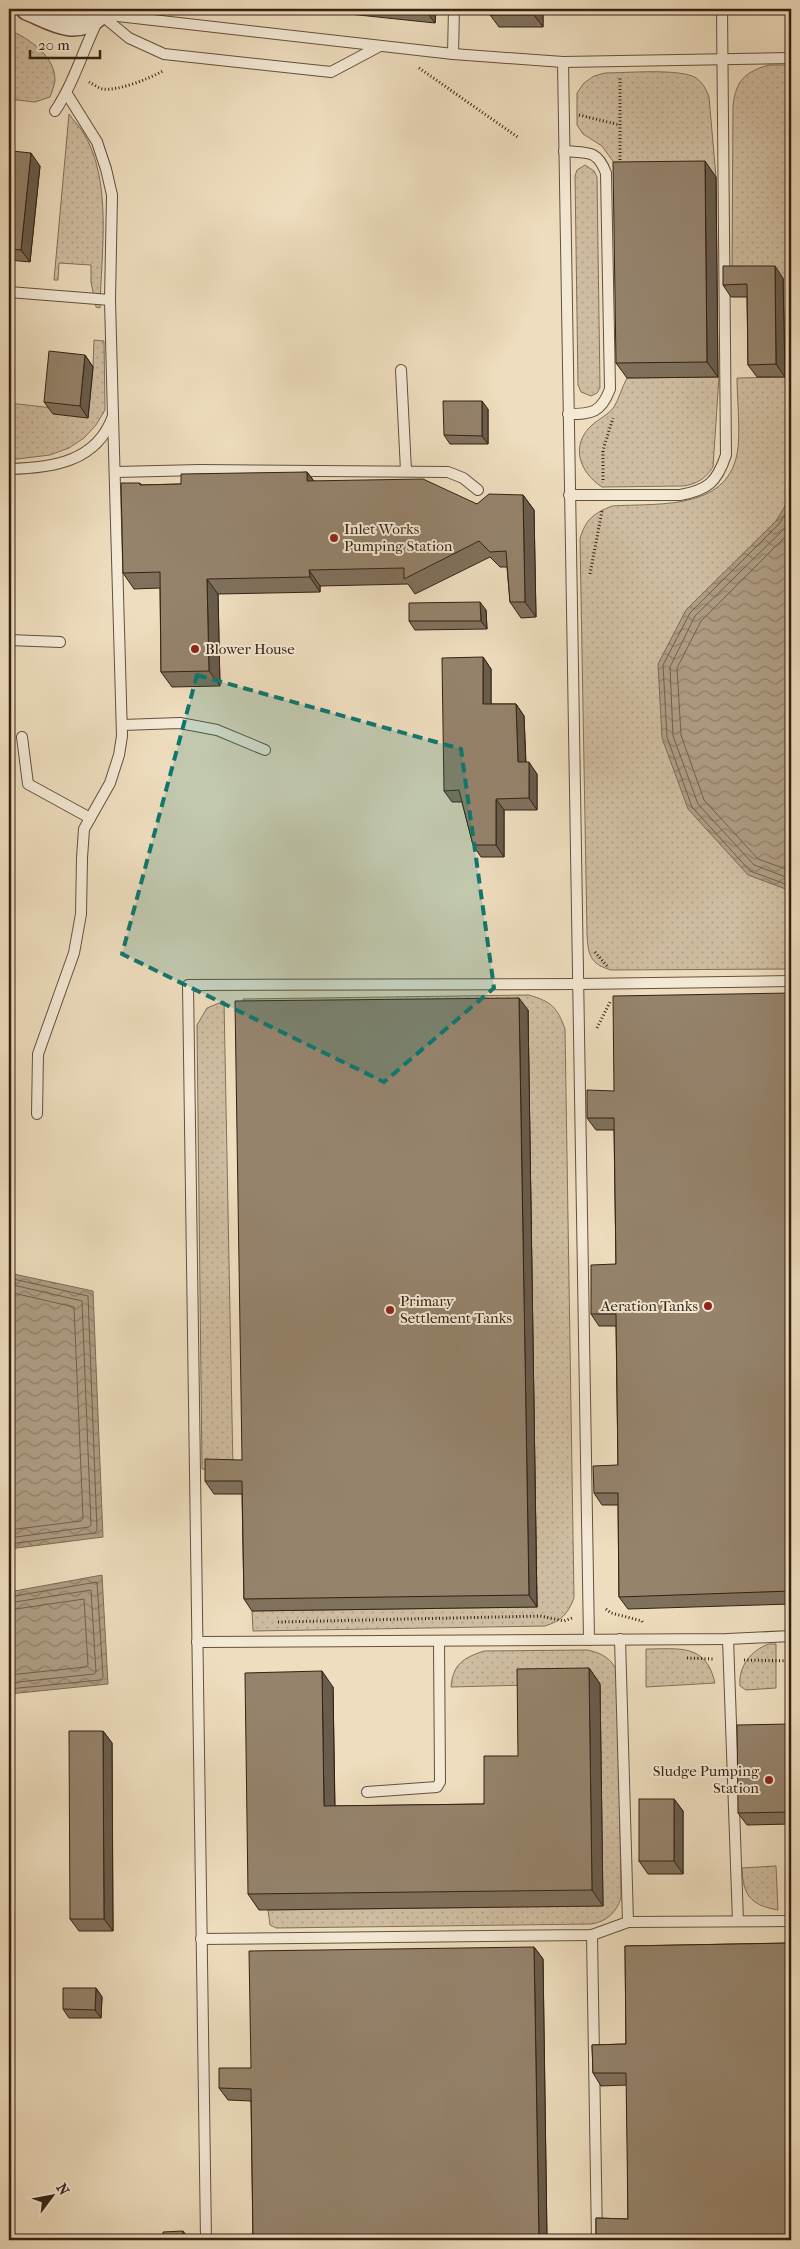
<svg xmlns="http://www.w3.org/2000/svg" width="800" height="2249" font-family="'IM FELL French Canon',serif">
	<defs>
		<pattern id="grass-dots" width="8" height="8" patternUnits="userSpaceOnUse" patternTransform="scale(1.25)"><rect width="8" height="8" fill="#cfbda1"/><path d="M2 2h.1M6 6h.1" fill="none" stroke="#b2a28a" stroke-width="1.8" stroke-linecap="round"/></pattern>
		<pattern id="water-waves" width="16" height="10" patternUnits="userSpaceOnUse" patternTransform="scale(1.25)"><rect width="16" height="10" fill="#af9d84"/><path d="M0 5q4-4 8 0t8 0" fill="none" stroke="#8f806b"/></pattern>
	</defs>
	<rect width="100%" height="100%" fill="#eeddbe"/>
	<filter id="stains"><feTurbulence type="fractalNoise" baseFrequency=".004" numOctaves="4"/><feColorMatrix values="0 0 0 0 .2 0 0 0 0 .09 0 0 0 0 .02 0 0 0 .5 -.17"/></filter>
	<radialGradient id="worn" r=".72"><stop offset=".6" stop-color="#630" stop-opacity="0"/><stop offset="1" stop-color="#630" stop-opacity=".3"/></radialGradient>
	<g fill="url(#grass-dots)" stroke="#826f5a">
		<path d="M9 30C29 38 56 57 55 81 54 86 52 92 50 97L35 102 9 99Z"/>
		<path d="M769 65H791V969L611 970C590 964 588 955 587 934L580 539C585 520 594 513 612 506 657 503 726 511 737 454 741 435 737 399 737 378L785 377 783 278H732L733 106C736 81 744 72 769 65Z"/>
		<path d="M605 73C624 73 682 68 696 78 703 83 706 89 709 97L716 177 625 178 602 146 583 134 577 125V93L584 83 594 76Z"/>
		<path d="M69 114C73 120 79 126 83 132 113 181 101 253 100 308L96 307 91 282V265L59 263 58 280H54Z"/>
		<polygon points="585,165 594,171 597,177 600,388 597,393 591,396 581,392 578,385 575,176 577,170"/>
		<polygon points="94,340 104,341 105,410 96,425 84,438 69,448 50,455 9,460 9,403 53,408 93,367"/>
		<path d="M719 377 713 467C705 479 697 484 683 486L602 487C579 472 570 445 592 425 599 419 609 414 614 407 619 399 622 387 627 378Z"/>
		<path d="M529 995C552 1002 557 1007 565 1029L574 1598C568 1614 561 1621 545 1626L253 1631 252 1611 537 1607 528 1010 243 1014V999Z"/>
		<polygon points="224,1001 233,1469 202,1469 197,1025 207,1008"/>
		<path d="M769 1644H776V1688L746 1690 740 1686C738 1667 751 1650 769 1644Z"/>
		<path d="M646 1649C679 1649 706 1643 715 1683L646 1687Z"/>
		<path d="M588 1650C604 1654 612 1659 618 1674L621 1898C616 1913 607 1921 592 1924L276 1928 270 1925 268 1910 603 1906 528 1685 451 1687C453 1664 463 1658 484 1651Z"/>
		<path d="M776 1866 778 1910C750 1905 743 1895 742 1868Z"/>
	</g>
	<g fill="url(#water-waves)" stroke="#7e6b57">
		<polygon points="791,496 791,891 748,875 688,809 662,738 658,664 686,610 776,521"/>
		<polygon points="9,1273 93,1291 103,1537 9,1549"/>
		<polygon points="102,1575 108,1684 9,1694 9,1592"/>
	</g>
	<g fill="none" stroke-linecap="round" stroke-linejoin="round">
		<g stroke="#725f4c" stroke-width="1">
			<polyline points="791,505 779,524 690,613 663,665 667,737 692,807 750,871 791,886"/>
			<polyline points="791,517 784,529 695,616 670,667 673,736 698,804 754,865 791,879"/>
			<polyline points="791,531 701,621 677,668 681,735 704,800 758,859 791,871"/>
			<polyline points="9,1278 88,1296 97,1530 95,1533 9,1544"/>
			<polyline points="9,1284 82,1301 91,1525 89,1527 9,1538"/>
			<polyline points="9,1292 74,1307 83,1518 81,1521 9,1530"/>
			<polyline points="9,1597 97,1582 103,1677 100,1680 9,1689"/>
			<polyline points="9,1603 91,1590 96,1672 94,1674 9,1683"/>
			<polyline points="9,1610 84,1599 88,1665 86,1667 9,1675"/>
		</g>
		<defs>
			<g id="lane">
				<polyline points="100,14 453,54 563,62 589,1640"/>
				<polyline points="100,14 129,38 164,54 331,72 380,46"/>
				<polyline points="453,54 454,9"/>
				<polyline points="563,62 791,58"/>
				<path d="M55 111C74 83 83 50 98 20"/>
				<path d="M564 151C587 153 597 149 606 173L610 389C601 413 592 414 568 414"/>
				<polyline points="9,292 110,300"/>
				<polyline points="401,370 406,471"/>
				<path d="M9 469C52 468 97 462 113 416L110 300 112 195 106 169 97 142 67 94"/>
				<polyline points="116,472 200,470 448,472 463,478 478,490"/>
				<path d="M569 495H680C708 490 717 482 726 455L722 9"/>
				<polyline points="9,640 60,642"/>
				<polyline points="122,725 180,723 217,730 265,750"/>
				<polyline points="22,737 28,784 90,818"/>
				<polyline points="37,1114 38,1054 74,953 81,914 82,858 84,829 110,783 119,755 122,736 113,416"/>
				<polyline points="620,1639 628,1922"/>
				<polyline points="728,1639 738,1921"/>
				<polyline points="197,1642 728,1639 791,1636"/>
				<polyline points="367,1792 437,1787 440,1782 439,1641"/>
				<polyline points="592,1935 597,2240"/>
				<polyline points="201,1939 592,1935 628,1922 791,1921"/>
				<polyline points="206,2240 188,985 579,984 791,981"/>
			</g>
			<path id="street" d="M27 9C53 20 75 36 100 14L94 9"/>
		</defs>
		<use href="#lane" stroke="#63503e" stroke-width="12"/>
		<use href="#street" stroke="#63503e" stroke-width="24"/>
		<g stroke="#352113" stroke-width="3" stroke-dasharray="1 2.5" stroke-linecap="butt">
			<polyline points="419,68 519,138"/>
			<path d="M89 82C93 84 98 88 103 89 119 91 148 79 163 71"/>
			<polyline points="579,115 620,125"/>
			<polyline points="620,160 620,77"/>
			<polyline points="603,480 603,450 613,418"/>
			<polyline points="590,574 602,511"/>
			<polyline points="595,952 607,966"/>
			<polyline points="597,1028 611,1000"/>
			<polyline points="606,1609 611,1613 642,1621 643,1623"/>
			<polyline points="278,1622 540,1616 564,1621 572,1618"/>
			<polyline points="687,1658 713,1659"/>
			<polyline points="744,1660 791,1661"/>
		</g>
		<use href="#lane" stroke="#f4e9d5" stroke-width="10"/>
		<use href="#street" stroke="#f4e9d5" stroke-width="21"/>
	</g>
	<g fill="#80715d" stroke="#352113">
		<polygon points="301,9 436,9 435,23"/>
		<polygon points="543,9 543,27 499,27 490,15"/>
		<polygon points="40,166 30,262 9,260 9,185"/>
		<polygon points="716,177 718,377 627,378 616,363"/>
		<polygon points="783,278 785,377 757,377 748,365 747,297 731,297 723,285"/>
		<polygon points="85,355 93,367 88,418 53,414 44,402"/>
		<polygon points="488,409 488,444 450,444 444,435"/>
		<polygon points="307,472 314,481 477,504 523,495 534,510 536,617 521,618 510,602 507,567 500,567 490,557 415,594 408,584 320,586 320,592 218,594 220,686 172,687 161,672 160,588 134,589 123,573 140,483 142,485 181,484"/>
		<polygon points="486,610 487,629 415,630 409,621"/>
		<polygon points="483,657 491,669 491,704 516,704 524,716 526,762 537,774 537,810 504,810 504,857 481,857 473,845 462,802 452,802 444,791"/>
		<polygon points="791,993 791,1604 628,1609 619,1597 618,1505 602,1505 594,1493 618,1465 616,1326 599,1326 591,1314 616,1264 614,1130 596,1130 587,1118 614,1091"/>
		<polygon points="528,1010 537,1607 252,1611 244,1599 242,1494 214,1494 205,1481 242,1460"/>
		<polygon points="589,1668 600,1684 603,1906 259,1910 248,1894 333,1687 335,1806 484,1804 518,1756"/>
		<polygon points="791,1724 791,1824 747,1825 738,1813"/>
		<polygon points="103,1731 112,1743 113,1931 79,1931 70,1919"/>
		<polygon points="674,1799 683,1811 683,1874 648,1874 639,1861"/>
		<polygon points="791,1943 791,2240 596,2240 596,2218 628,2219 627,2085 601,2086 593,2073 592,2045 626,2044 625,1946"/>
		<polygon points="534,1947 543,1959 547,2240 253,2240 251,2101 228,2100 219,2088 251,2068"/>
		<polygon points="96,1988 102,1997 101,2018 69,2018 63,2009"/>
	</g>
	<g fill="#685c4c" stroke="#352113">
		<polygon points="426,9 436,9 435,23 426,11"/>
		<polygon points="534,9 543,9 543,27 534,15"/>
		<polygon points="31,153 40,166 30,262 21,250"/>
		<polygon points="705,161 716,177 718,377 707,362"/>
		<polygon points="775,266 783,278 785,377 776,364"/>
		<polygon points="85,355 93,367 88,418 80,406"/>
		<polygon points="482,401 488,409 488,444 482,436"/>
		<polygon points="307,472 318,487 307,481"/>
		<polygon points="523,495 534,510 536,617 525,602"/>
		<polygon points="309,570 320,586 320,592 310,577"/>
		<polygon points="207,579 218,594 220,686 209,671"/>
		<polygon points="480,602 486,610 487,629 481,621"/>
		<polygon points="483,657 491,669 491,716 483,704"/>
		<polygon points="516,704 524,716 526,773 518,762"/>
		<polygon points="529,762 537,774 537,810 529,798"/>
		<polygon points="496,799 504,810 504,857 496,845"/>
		<polygon points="519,998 528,1010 537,1607 529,1595"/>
		<polygon points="589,1668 600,1684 603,1906 592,1890"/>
		<polygon points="322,1671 333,1687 335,1822 324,1806"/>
		<polygon points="103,1731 112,1743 113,1931 104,1919"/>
		<polygon points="674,1799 683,1811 683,1874 674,1861"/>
		<polygon points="534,1947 543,1959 547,2240 539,2240"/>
		<polygon points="96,1988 102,1997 101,2018 95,2010"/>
		<polygon points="183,2231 190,2240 183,2240"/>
	</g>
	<g fill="#95836c" stroke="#352113">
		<polygon points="405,9 426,9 426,11"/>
		<rect x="490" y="9" width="44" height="6"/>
		<polygon points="12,151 31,153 21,250 9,249 9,185"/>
		<polygon points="705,161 707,362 616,363 613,162"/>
		<polygon points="723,266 775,266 776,364 748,365 747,284 723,285"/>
		<polygon points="49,351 85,355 80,406 44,402"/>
		<polygon points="443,401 482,401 482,436 444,435"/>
		<polygon points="307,472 307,481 423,479 477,504 489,494 523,495 525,602 510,602 506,551 490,552 479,541 404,579 404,568 309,570 310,577 207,579 209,671 161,672 160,572 123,573 121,483 140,483 140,485 181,484 181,474"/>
		<polygon points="480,602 481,621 409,621 409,603"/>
		<polygon points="483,657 483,704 516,704 518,762 529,762 529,798 496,799 496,845 473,845 459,790 444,791 442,658"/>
		<polygon points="791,993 791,1591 619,1597 618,1493 594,1493 593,1466 618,1465 616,1314 591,1314 591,1265 616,1264 614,1118 587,1118 587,1090 614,1091 613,996"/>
		<polygon points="519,998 529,1595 244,1599 242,1481 205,1481 205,1459 242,1460 235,1001"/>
		<polygon points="589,1668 592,1890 248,1894 245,1673 322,1671 324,1806 484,1804 484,1756 518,1756 517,1669"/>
		<polygon points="791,1724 791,1812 738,1813 737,1725"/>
		<polygon points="69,1731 103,1731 104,1919 70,1919"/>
		<rect x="639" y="1799" width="35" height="62"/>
		<polygon points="791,1943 791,2240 596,2240 596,2218 628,2219 626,2073 593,2073 592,2045 626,2044 625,1946"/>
		<polygon points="534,1947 539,2240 253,2240 251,2089 219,2088 219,2068 251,2068 249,1951"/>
		<polygon points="63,1988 96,1988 95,2010 63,2009"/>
		<polygon points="183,2231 183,2240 163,2240 163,2232"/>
	</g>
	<path fill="#0f766e" fill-opacity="0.2" stroke="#0f766e" stroke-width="4" stroke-dasharray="10 6" stroke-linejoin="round" d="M197 675 461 749 494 988 384 1082 122 954Z"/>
	<g fill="#8f2418" stroke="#f4e9d5" stroke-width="2">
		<circle cx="334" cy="538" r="5"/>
		<circle cx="195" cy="649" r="5"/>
		<circle cx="708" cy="1306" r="5"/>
		<circle cx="390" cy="1310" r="5"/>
		<circle cx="769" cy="1780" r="5"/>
	</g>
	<g text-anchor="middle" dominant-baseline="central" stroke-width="4" stroke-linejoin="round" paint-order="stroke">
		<g font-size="15" fill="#352113" stroke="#f4e9d5" text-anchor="start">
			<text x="344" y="529">Inlet Works<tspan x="344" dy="17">Pumping Station</tspan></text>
			<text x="205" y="649">Blower House</text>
			<text x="400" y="1301">Primary<tspan x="400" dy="17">Settlement Tanks</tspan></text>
			<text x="698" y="1306" text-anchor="end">Aeration Tanks</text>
			<text x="759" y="1771" text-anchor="end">Sludge Pumping<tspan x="759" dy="17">Station</tspan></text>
		</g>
	</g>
	<rect width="800" height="2249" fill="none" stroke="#eeddbe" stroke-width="30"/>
	<rect x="10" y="10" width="780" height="2229" fill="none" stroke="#352113" stroke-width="2.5"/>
	<rect x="15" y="15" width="770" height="2219" fill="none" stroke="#352113"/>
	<g transform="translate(52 2196) rotate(58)" stroke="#f4e9d5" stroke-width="4" paint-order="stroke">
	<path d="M0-4L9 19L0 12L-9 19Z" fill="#352113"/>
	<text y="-8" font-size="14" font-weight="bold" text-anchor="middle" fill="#352113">N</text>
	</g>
	<path d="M30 50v8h70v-8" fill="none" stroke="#352113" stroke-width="2.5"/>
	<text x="38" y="50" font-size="15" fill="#352113" stroke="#f4e9d5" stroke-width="4" paint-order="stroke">20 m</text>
	<rect width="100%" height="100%" filter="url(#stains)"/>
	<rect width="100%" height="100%" fill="url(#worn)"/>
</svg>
